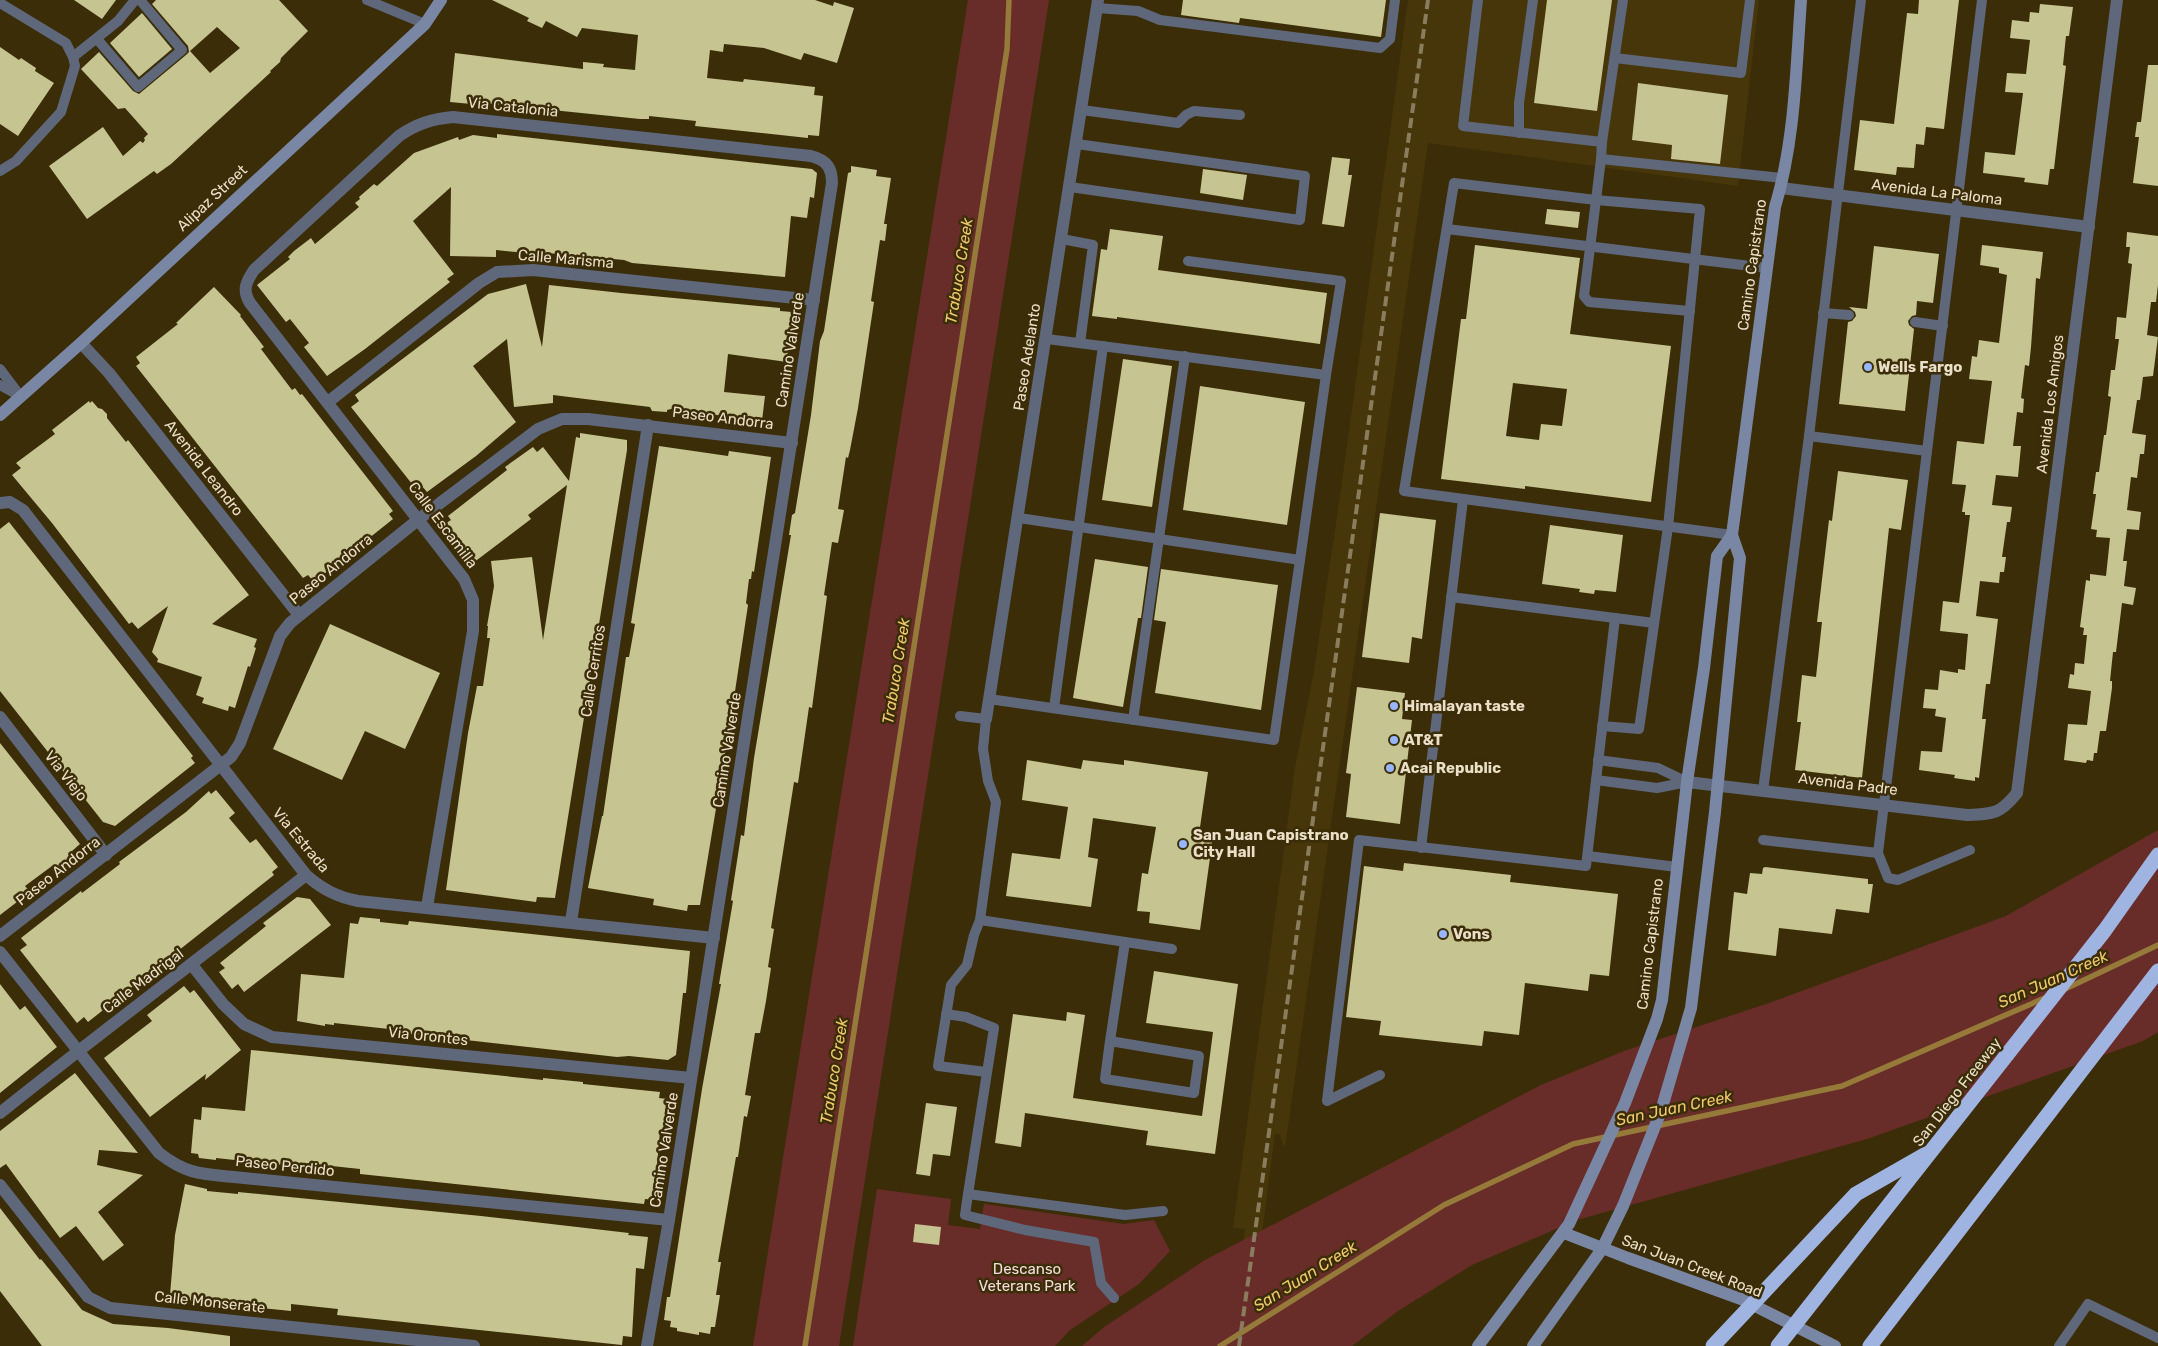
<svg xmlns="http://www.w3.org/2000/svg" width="2158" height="1346" font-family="Rubik,sans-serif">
	<rect width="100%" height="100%" fill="#3b2d08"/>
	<polygon fill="#473609" points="1408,0 1759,0 1738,186 1428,143 1285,1148 1279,1134 1275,1134 1251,1318 1228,1346 1245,1229 1233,1228 1295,767 1314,671 1341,489"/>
	<g fill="#692d29">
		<polygon points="968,0 1049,0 839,1346 753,1346"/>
		<polygon points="2158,830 2158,1032 2143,1041 1867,1139 1577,1220 1472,1265 1398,1311 1352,1346 1082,1346 1104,1327 1205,1260 1541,1085 1624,1051 1769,1003 2006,916"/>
		<polygon points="877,1189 951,1199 948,1225 980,1229 984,1204 1124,1224 1154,1220 1170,1251 1139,1284 1070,1330 1055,1346 853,1346"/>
	</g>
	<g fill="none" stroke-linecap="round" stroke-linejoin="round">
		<g stroke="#957a39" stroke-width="5.5">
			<polyline points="2063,990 2158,945"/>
			<polyline points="805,1346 1007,49 1009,0"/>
			<polyline points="1220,1346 1444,1205 1573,1144 1842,1086 2047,997"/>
		</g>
	</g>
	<g fill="#c6c490" fill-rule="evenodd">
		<polygon points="74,0 116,0 102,19"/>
		<path d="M156 0H279L308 31 281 58 280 62 270 71 271 72 171 164 157 174 154 171 87 219 49 166 103 127 123 156 140 141 143 143 145 140 144 138 148 134 125 108 118 109 81 69 99 52 133 91 139 94 186 55 189 52 188 46 152 4ZM217 27 240 48 210 73 190 51Z"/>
		<polygon points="492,0 815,0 833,6 834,2 854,8 837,63 804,53 801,60 764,48 724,44 723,52 710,50 707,78 743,82 744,79 815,87 814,95 823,96 819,136 808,135 808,138 695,126 696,121 649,116 649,119 640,119 483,103 482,105 450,102 455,53 583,69 583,62 604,64 603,67 635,70 638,35 582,28 577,37 546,21 542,28 527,21 529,18"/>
		<polygon points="1183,0 1386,0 1381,37 1240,18 1239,23 1181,15"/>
		<polygon points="1547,0 1612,0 1597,111 1534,103"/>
		<polygon points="1919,0 1959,0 1944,129 1926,127 1924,145 1916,144 1914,168 1897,167 1896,175 1854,170 1860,120 1894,124 1907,13 1918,14"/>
		<polygon points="2040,4 2073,7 2069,36 2066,36 2063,65 2066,66 2054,169 2050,169 2048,185 2024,182 2025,178 1983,173 1985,152 2015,155 2023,93 2005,92 2007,73 2026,74 2030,40 2010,38 2012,20 2029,22 2030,12 2039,13"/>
		<polygon points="142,13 172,49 139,77 110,43"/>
		<polygon points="0,47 19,60 21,58 36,68 35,71 54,83 18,136 0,124"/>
		<polygon points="2148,65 2158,65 2158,186 2133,183 2139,137 2135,137 2137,122 2141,122"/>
		<polygon points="1638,83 1728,95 1720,164 1671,159 1672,145 1632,140"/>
		<polygon points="497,134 812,169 817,173 814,198 810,197 807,218 791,216 785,277 632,263 624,260 536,252 536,254 496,250 496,257 450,256 451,187 413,221 454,274 447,279 450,282 365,349 327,376 304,347 309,343 290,319 286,322 257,285 290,259 288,257 294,251 311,238 315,244 359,207 355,203 360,199 359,197 374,184 377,186 414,153 458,137 459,140 473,135 497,138"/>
		<polygon points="1332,157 1350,159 1348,175 1352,175 1344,227 1322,224"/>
		<polygon points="851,166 877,170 876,176 891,178 884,224 887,224 885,241 880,240 871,301 874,302 858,408 850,450 848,458 846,457 838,509 844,510 838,543 832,542 824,595 827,596 812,708 809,707 798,783 794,782 771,928 774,929 768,967 771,968 766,1001 760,1033 755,1033 745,1095 751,1096 747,1117 744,1116 738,1157 736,1157 718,1262 721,1262 716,1295 720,1295 715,1327 711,1327 710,1334 699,1332 699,1335 677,1331 677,1328 670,1327 671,1321 664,1320 667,1297 670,1297 702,1089 721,984 719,984 733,901 731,900 741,835 744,836 754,758 791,535 789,535 792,515 795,513 811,415 820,341 824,331 848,173 851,172"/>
		<polygon points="1203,169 1247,175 1243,200 1200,193"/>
		<polygon points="1547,209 1580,212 1578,228 1545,224"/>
		<polygon points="1110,229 1163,236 1158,270 1327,293 1320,344 1117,317 1117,319 1092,316 1101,249 1107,250"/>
		<polygon points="2127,232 2158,236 2158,285 2156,302 2151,302 2147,335 2158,337 2153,376 2143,377 2140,400 2137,400 2132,433 2146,435 2144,454 2140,454 2137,478 2131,477 2127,510 2141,512 2139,530 2127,529 2123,561 2127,561 2124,586 2136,588 2133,605 2122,603 2116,652 2113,652 2110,681 2112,681 2112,688 2106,731 2100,731 2097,753 2094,753 2093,761 2087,760 2086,763 2064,760 2068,724 2087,725 2091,691 2068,688 2070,674 2074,675 2075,663 2084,664 2087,635 2083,635 2084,628 2080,627 2086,580 2090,581 2090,574 2106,576 2110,538 2096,537 2097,530 2091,529 2096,494 2093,494 2096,472 2099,472 2104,435 2106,435 2111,397 2108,396 2111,370 2115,370 2119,339 2115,339 2117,317 2126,318 2132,264 2128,263 2130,247 2126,247"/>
		<path d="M1475 245 1580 258 1570 334 1671 346 1651 502 1525 486V489L1441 479 1461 319H1466ZM1513 383 1567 389 1562 426 1541 424 1539 440 1506 436Z"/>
		<polygon points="1982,245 2043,252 2040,279 2036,278 2031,347 2029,366 2025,365 2021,398 2024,399 2023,413 2017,412 2013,446 2021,446 2018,477 1996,475 1992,505 2012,507 2010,522 2007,522 2002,557 2006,557 2004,572 2000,572 1999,583 1980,581 1976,616 1998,619 1990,684 1986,684 1982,719 1986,719 1979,778 1975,777 1975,781 1954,778 1955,775 1919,770 1921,751 1942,752 1946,718 1935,716 1936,709 1923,708 1925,689 1938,690 1940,670 1958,673 1958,669 1965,670 1968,634 1940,631 1943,601 1959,603 1970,515 1965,515 1965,512 1962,512 1966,485 1952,484 1957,441 1984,444 1992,381 1969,379 1972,356 1977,357 1979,340 1999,343 2007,275 1999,273 1999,268 1980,265"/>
		<polygon points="1874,246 1939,254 1933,303 1917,301 1916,315 1912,316 1908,321 1909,325 1914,329 1905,411 1839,404 1848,322 1852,321 1856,316 1855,312 1849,307 1867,309"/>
		<polygon points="526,284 542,347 549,285 621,293 780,308 780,311 792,312 791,320 795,320 793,339 789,339 787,362 728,354 724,392 765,396 762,421 671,409 667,410 667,412 652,411 650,407 553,395 553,403 514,407 507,339 473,366 516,422 476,456 427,492 421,485 416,489 351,407 359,401 355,395 488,294"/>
		<polygon points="214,287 241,315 240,316 264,347 261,349 292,390 295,388 300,395 302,394 393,511 389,514 393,519 314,582 308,575 303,578 136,366 140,363 136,357 178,324 176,323"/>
		<polygon points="1123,359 1172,366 1152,507 1102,500"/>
		<polygon points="1200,386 1305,402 1287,525 1183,510"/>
		<polygon points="89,401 90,403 92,401 98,408 102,409 107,414 107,418 126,442 128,440 249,595 212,624 257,639 254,647 256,648 250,667 248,666 235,708 229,706 228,711 202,703 204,698 196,695 202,677 157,662 158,659 152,652 168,606 138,629 132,622 129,624 52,523 12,475 21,468 16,463 55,434 52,430"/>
		<polygon points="580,433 627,440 627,450 555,898 537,897 536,902 446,890 468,733 477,686 483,686 490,638 487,638 488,626 487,626 494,586 491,561 532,557 543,640 567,485 528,515 531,519 473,563 443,525 451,520 448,516 507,470 505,467 533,447 537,452 543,447 569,481 576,437 580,438"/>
		<polygon points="659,446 728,456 729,451 771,457 754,572 752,571 751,579 749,579 746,603 748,605 731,718 700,905 688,905 687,911 653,905 654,899 588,888 602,816 603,816 626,657 629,657 635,624 631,623"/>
		<polygon points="1838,471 1908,480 1901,530 1889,528 1862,778 1795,770 1801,722 1797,722 1802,675 1816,677 1822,622 1817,622 1829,520 1832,521"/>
		<polygon points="1380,513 1436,520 1422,639 1412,637 1409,663 1362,657"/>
		<polygon points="9,522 193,756 191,758 195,763 115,826 103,822 0,691 0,529"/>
		<polygon points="1550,525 1623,535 1616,592 1595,590 1594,594 1579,592 1580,589 1542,584"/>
		<polygon points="1095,559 1148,567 1141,618 1138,618 1123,707 1073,698"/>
		<polygon points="1161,569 1278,585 1261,710 1155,693 1166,622 1154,620"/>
		<polygon points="330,624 440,673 405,749 365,731 342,780 273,749"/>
		<polygon points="1357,687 1405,693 1402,719 1412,720 1400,824 1346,817 1351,774 1346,773"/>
		<polygon points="0,743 80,844 72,851 76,856 56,872 52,866 25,886 30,892 0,915"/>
		<polygon points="1027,760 1081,769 1083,760 1124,765 1124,760 1208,772 1199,834 1213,836 1200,930 1149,923 1150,912 1137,911 1142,873 1148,874 1156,827 1093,818 1088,857 1098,859 1091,907 1006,896 1012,853 1060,859 1068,807 1022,800"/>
		<polygon points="216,790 235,813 229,818 250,843 256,839 278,867 272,872 274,875 88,1022 84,1017 77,1023 20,950 27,945 21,938 81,891 82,893 120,864 119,862 186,812 209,791 211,794"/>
		<polygon points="1404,863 1511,875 1510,882 1618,894 1609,976 1590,974 1588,991 1525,983 1519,1035 1484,1031 1482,1046 1379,1035 1381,1021 1346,1017 1364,866 1403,871"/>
		<polygon points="1765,867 1868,879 1868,884 1873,884 1869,913 1836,909 1832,934 1779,928 1776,956 1728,950 1734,892 1747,894 1750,873 1762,874 1763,868"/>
		<polygon points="297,897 310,899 331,925 244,992 238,984 232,989 219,972 225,968 220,963 266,926 263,923"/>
		<polygon points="360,917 380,919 380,922 408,925 409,921 690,951 686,993 683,993 676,1055 668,1060 629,1056 617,1057 466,1040 466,1035 420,1031 420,1035 388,1032 389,1029 334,1023 334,1025 325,1024 325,1026 297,1021 301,974 344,978 350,923 358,924"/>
		<polygon points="1154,971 1238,984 1215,1154 1146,1145 1148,1131 1025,1113 1021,1147 995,1143 1013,1014 1066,1021 1067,1012 1085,1015 1073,1098 1202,1116 1213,1032 1146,1023"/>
		<polygon points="0,984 20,1010 25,1006 57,1047 0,1093"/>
		<polygon points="184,986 190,993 194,990 241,1050 205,1080 206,1074 150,1117 104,1058 152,1021 147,1015"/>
		<polygon points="251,1050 543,1080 543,1078 583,1082 583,1084 660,1092 659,1098 667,1099 663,1131 660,1131 654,1200 645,1199 644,1204 360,1174 360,1169 313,1164 313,1166 303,1165 303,1167 216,1158 216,1160 199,1158 198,1154 191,1153 194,1119 201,1120 202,1107 245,1111"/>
		<polygon points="75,1073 138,1153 99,1150 97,1165 143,1175 98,1212 124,1245 103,1261 76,1226 60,1238 6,1164 0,1168 0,1131"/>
		<polygon points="926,1103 957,1107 950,1156 933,1154 930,1176 916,1174"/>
		<polygon points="185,1184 207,1189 207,1191 238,1194 238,1192 481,1216 629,1233 628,1235 648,1237 644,1269 636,1268 632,1337 623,1336 622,1345 337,1315 338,1309 291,1304 291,1311 176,1299 170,1295 175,1235"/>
		<polygon points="0,1208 40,1260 41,1259 82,1310 113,1324 168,1328 230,1336 230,1346 42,1346 0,1291"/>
		<polygon points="915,1224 941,1227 939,1245 913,1242"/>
	</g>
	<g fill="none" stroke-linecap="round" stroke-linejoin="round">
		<g stroke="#5f677a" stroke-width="10">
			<polyline points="367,0 425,24"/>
			<polyline points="1478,0 1463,126 1602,142 1623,0"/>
			<polyline points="0,3 66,43 73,57 75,66 61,112 16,161 0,171"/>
			<polyline points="1097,8 1138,11 1160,20 1380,48 1390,39 1395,0"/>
			<polyline points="97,39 138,87 182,50 140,0"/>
			<polyline points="73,57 118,21 135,0"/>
			<polyline points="1615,58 1741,73 1750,0"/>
			<polyline points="1082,110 1178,123 1186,115 1194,111 1240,115"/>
			<polyline points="1519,133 1519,103 1533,0"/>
			<polyline points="1602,142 1601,159 1783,178"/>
			<polyline points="1601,159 1596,200 1700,209 1668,527 1639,729 1602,726"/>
			<polyline points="1070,187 1300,220 1305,176 1077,144"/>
			<polyline points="1447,229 1767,268"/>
			<polyline points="1062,239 1093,245 1080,343"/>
			<polyline points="1188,261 1341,281 1326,375"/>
			<polyline points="1690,311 1589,302 1584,296 1596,200 1454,183 1404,491 1732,535"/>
			<polyline points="1823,313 1849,315"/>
			<polyline points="1915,322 1943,326"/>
			<polyline points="1047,339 1326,375 1300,560"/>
			<polyline points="0,369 21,397"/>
			<polyline points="0,385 18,395"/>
			<polyline points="1809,436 1927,451"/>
			<polyline points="1615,618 1654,623"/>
			<polyline points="989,699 1274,740 1300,560 1019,518"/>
			<polyline points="1054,708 1103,346"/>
			<polyline points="960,716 986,719 983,749 988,781 996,802 980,920 974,935 967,965 951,985 938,1066 986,1072"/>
			<polyline points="1133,720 1185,356"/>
			<polyline points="1598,760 1658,768 1687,782"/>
			<polyline points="1596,780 1657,788 1687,782"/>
			<polyline points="1763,791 1809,436 1861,0"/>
			<polyline points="1763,840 1878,853 1982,0"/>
			<polyline points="1421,848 1463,500"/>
			<polyline points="1878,853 1888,878 1898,880 1970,850"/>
			<polyline points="1588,856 1677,867"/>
			<polyline points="980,920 1172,949"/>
			<polyline points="946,1014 966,1017 994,1028 968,1194 1125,1215 1163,1211"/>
			<polyline points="1110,1041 1105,1079 1194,1093 1199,1056 1110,1041 1125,942"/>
			<polyline points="1380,1075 1327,1101 1359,840 1586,866 1615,618 1451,597"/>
			<polyline points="968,1194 965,1215 1025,1230 1094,1242 1101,1283 1114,1298"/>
			<polyline points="2059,1346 2088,1304 2158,1338"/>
		</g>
		<g stroke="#5f677a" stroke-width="12">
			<polyline points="1781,188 2089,227"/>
			<polyline points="81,343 109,373 299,615"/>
			<polyline points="328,402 479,283 497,272 533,270 814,300"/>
			<path d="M0 503 10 502 23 510 306 875C322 889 337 897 358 901L714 938"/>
			<polyline points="0,717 106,855"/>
			<path d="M1687 782 1967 815C1994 814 2000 814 2017 793L2117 0"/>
			<path d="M427 907 473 631V600L464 579 250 303C242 290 246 282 254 270L399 136C416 124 432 119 453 117L811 156C826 160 832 167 832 183L669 1220 647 1346"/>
			<polyline points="571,922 648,425"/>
			<polyline points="0,936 231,757 240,743 280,636 290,623 419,519 538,429 562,419 588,419 792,443"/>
			<path d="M0 952 159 1153C186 1174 201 1174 234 1177L669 1220"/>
			<polyline points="192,965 223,1004 244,1024 272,1037 691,1078"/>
			<path d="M0 1113C101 1032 204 955 306 875"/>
			<polyline points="0,1185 88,1297 110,1308 474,1346"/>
		</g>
		<polyline stroke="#5f677a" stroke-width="12" points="986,719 1098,0"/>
		<g stroke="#7a87a4" stroke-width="12">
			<polyline points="0,415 81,343 425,24 441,0"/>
			<polyline points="1564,1233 1628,1258 1741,1299 1835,1346"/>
			<polyline points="1478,1346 1569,1224 1625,1103 1657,1019 1662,1000 1687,782 1704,668 1717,556 1732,535"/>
			<path d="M1533 1346 1602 1249 1623 1206 1661 1111 1691 1008 1715 812 1740 558 1732 535 1775 207C1795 141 1796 69 1801 0"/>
		</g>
		<g stroke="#a0b4e2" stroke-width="15">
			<polyline points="1713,1346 1856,1194 1926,1154"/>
			<polyline points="1778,1346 2105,930 2158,855"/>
			<polyline points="1870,1346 2158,971"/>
		</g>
		<polyline stroke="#8a7d5e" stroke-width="4" stroke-dasharray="10 5" stroke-linecap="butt" points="1239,1346 1428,0"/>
	</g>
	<g fill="#98b6fd" stroke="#3b2d08" stroke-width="2">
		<circle cx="1868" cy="367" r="5"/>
		<circle cx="1394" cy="706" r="5"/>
		<circle cx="1394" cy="740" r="5"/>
		<circle cx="1390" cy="768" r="5"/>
		<circle cx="1183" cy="844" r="5"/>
		<circle cx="1443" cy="934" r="5"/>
	</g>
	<g text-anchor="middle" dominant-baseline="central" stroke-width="5" stroke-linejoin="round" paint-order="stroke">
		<g font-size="15" fill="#eadfc7" stroke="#3b2d08">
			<text transform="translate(513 107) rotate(6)">Via Catalonia</text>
			<text transform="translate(1937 192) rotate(7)">Avenida La Paloma</text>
			<text transform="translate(212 198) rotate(-43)">Alipaz Street</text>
			<text transform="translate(566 259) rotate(5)">Calle Marisma</text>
			<text transform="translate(1752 265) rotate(-82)">Camino Capistrano</text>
			<text transform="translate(790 350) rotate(-81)">Camino Valverde</text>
			<text transform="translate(1027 357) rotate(-81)">Paseo Adelanto</text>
			<text transform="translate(2050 404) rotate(-83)">Avenida Los Amigos</text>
			<text transform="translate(723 418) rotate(7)">Paseo Andorra</text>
			<text transform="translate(204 468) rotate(52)">Avenida Leandro</text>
			<text transform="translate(443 525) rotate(53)">Calle Escamilla</text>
			<text transform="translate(331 569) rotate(-39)">Paseo Andorra</text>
			<text transform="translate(593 671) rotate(-81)">Calle Cerritos</text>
			<text transform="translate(727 750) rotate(-81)">Camino Valverde</text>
			<text transform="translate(66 776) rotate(52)">Via Viejo</text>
			<text transform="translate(1848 784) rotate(7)">Avenida Padre</text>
			<text transform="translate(301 840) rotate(50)">Via Estrada</text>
			<text transform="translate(58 871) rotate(-38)">Paseo Andorra</text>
			<text transform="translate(1650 944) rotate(-83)">Camino Capistrano</text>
			<text transform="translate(143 981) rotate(-37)">Calle Madrigal</text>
			<text transform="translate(428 1036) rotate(6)">Via Orontes</text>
			<text transform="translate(1957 1092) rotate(-52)">San Diego Freeway</text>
			<text transform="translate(664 1150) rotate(-81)">Camino Valverde</text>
			<text transform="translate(285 1166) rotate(6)">Paseo Perdido</text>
			<text transform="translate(1692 1266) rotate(21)">San Juan Creek Road</text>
			<text transform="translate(210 1302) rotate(6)">Calle Monserate</text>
		</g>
		<g font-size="15" font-weight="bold" fill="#eadfc7" stroke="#3b2d08" text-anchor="start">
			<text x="1878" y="367">Wells Fargo</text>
			<text x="1404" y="706">Himalayan taste</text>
			<text x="1404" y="740">AT&amp;T</text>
			<text x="1400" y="768">Acai Republic</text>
			<text x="1193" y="835">San Juan Capistrano<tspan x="1193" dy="17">City Hall</tspan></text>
			<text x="1453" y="934">Vons</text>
		</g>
		<g font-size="15" fill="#f3dddb" stroke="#3b2d08">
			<text x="1027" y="1269">Descanso<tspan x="1027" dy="17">Veterans Park</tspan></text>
		</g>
		<g font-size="16" font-style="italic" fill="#efc86b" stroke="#3b2d08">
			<text transform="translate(959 271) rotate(-81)">Trabuco Creek</text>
			<text transform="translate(896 671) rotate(-81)">Trabuco Creek</text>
			<text transform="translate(2053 979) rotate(-24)">San Juan Creek</text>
			<text transform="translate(834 1071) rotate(-81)">Trabuco Creek</text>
			<text transform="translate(1674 1108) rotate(-12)">San Juan Creek</text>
			<text transform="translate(1305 1276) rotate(-32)">San Juan Creek</text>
		</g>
	</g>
</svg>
